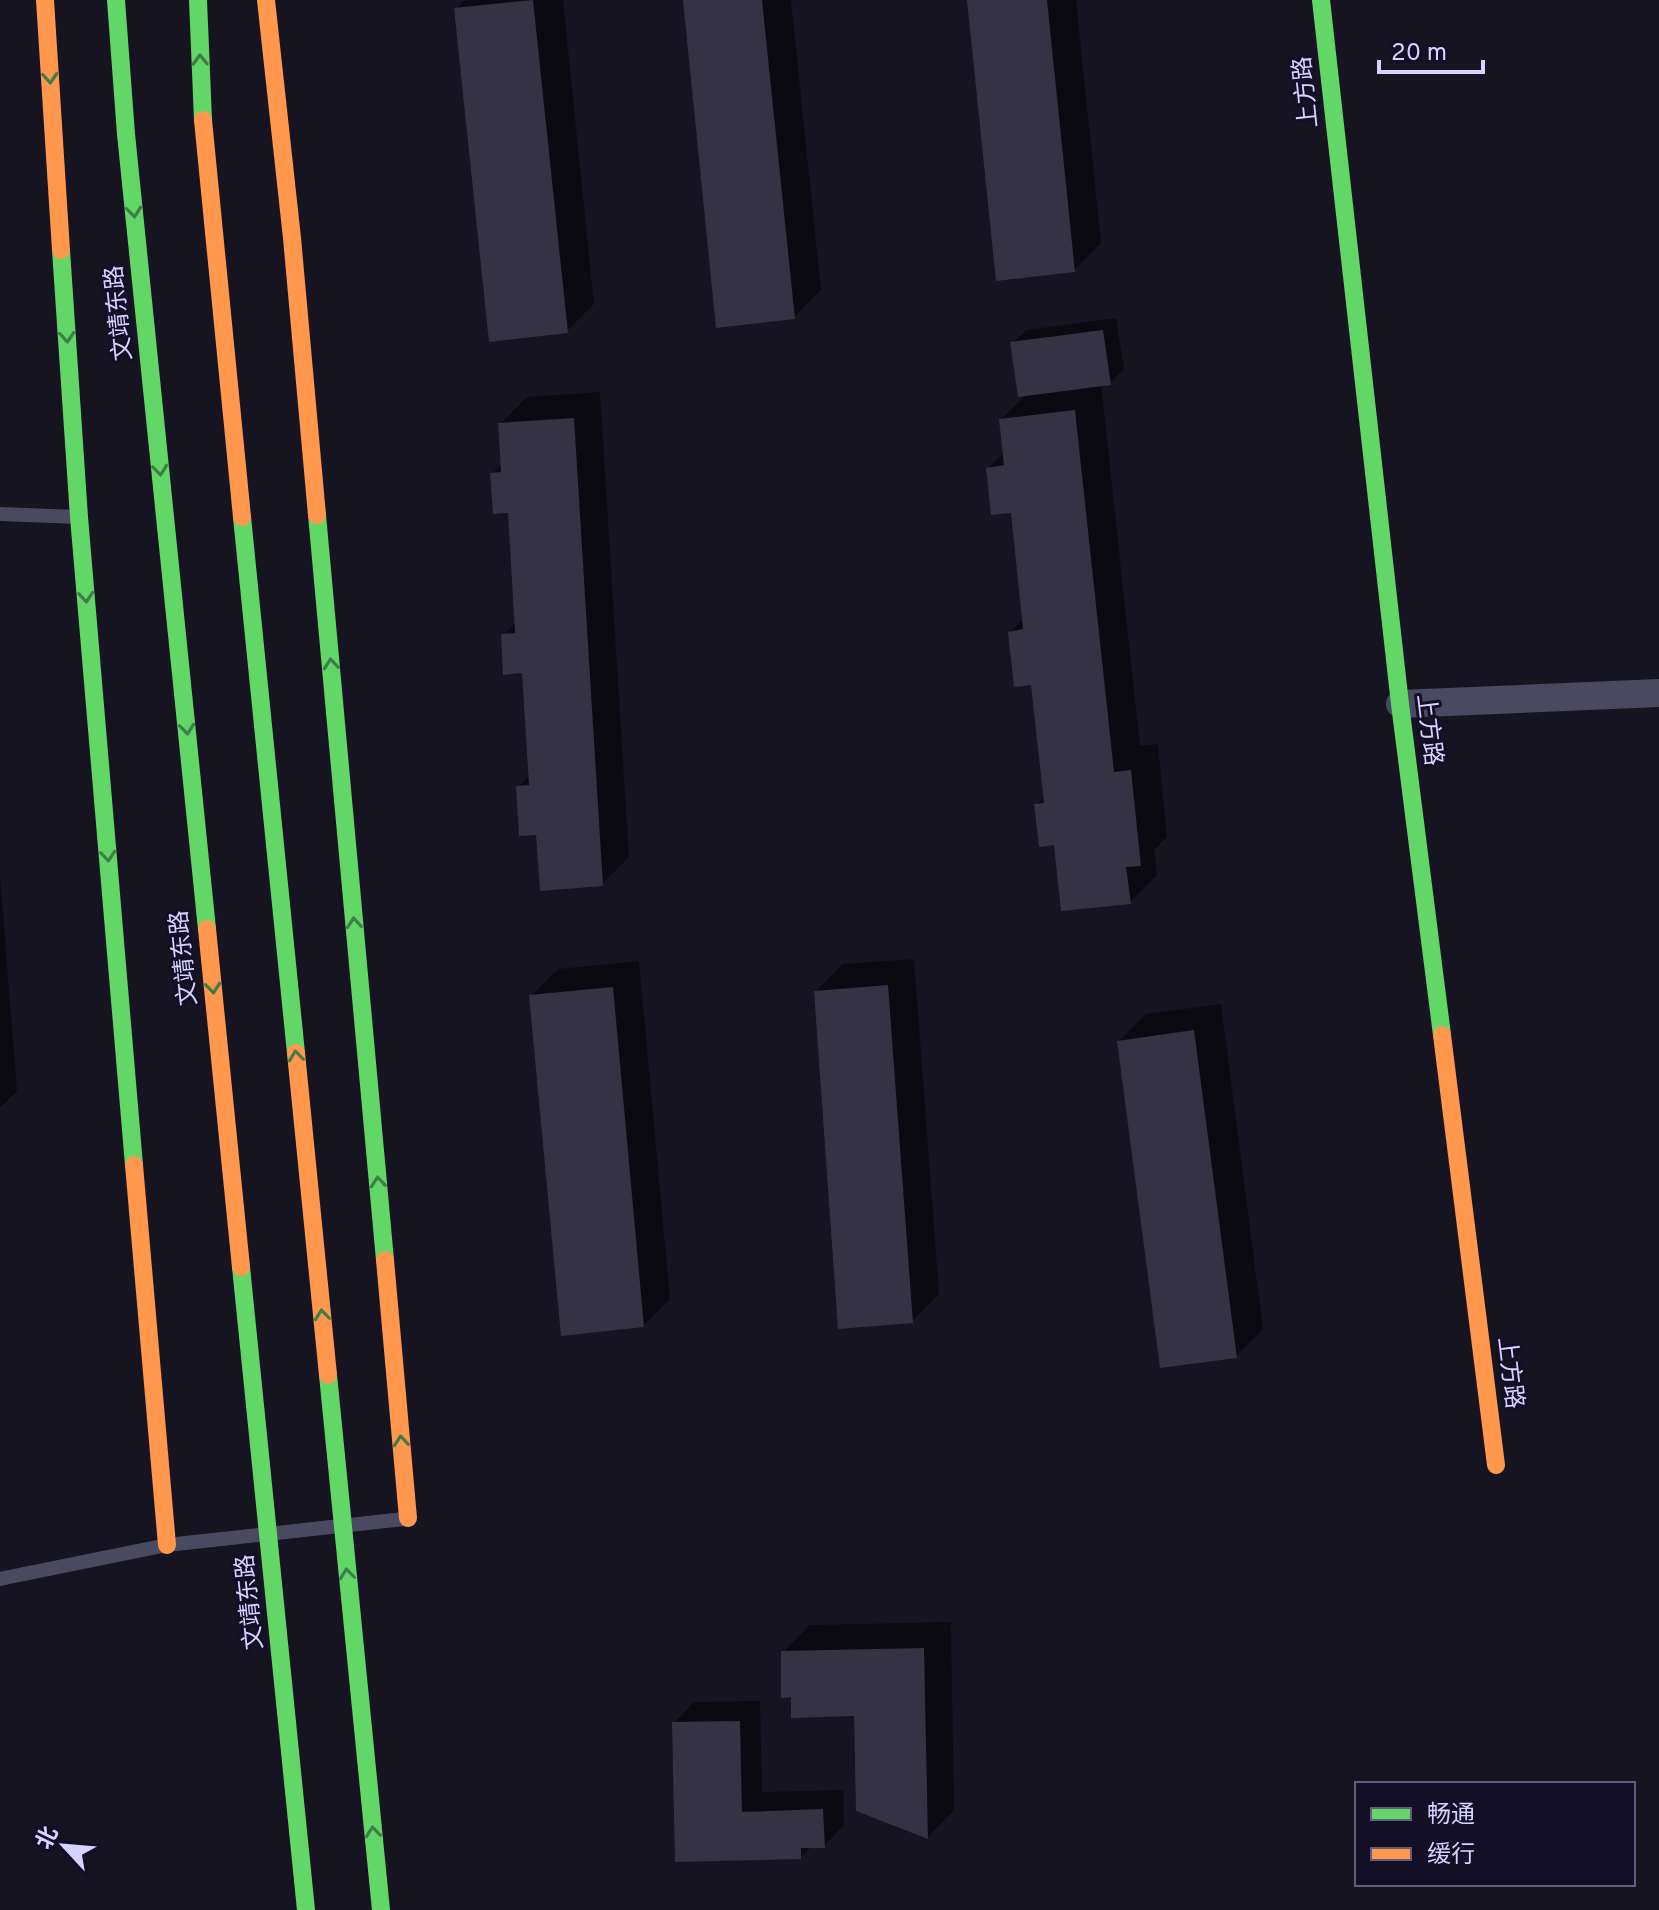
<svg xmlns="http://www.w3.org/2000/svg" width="1659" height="1910" font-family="Overpass,'Noto Sans SC',sans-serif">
	<rect width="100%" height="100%" fill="#161421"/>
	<g fill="#0007">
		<polygon points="465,0 563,0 594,304 567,331 456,9"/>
		<polygon points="685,0 791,0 821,290 794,317"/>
		<polygon points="969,0 1076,0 1101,243 1074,270"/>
		<polygon points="1116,318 1124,369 1110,383 1101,384 1140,746 1158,744 1167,837 1154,850 1157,875 1130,902 1036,805 1045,796 1032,682 1010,632 1024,618 1013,511 988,468 1005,452 1001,419 1027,394 1013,343 1026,330"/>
		<polygon points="600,392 629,857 602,884 538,833 518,787 531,774 524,671 503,635 517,621 510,511 492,474 502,463 500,424 527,397"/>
		<polygon points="0,876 17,1091 0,1108"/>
		<polygon points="914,959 939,1294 912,1321 816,991 843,964"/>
		<polygon points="639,961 670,1299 643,1326 531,996 558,969"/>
		<polygon points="1221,1004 1263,1329 1236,1356 1119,1041 1146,1014"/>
		<polygon points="951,1622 954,1810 928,1837 856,1714 793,1695 783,1652 810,1625"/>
		<polygon points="760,1701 762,1792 843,1790 844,1825 824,1846 812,1846 801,1857 677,1860 674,1723 694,1702"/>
	</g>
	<g fill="#343243">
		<polygon points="533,0 568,333 489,342 454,8"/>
		<polygon points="683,0 762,0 795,319 716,328"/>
		<polygon points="967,0 1047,0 1075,272 996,281"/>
		<polygon points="1103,330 1111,385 1018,397 1010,342"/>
		<polygon points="1075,410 1114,772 1131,770 1141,866 1126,867 1131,904 1061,911 1054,845 1039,847 1034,804 1044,803 1031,685 1014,687 1008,632 1023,629 1011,513 991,515 986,468 1004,465 999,419"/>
		<polygon points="574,418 603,886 540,891 536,835 519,836 516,786 529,785 522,673 503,675 501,634 515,633 508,513 493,514 490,473 501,472 498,423"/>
		<polygon points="888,985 913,1323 838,1329 814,991"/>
		<polygon points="613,987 644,1327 561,1336 529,995"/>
		<polygon points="1194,1030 1237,1358 1160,1368 1117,1041"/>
		<polygon points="924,1648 928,1839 856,1811 854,1716 791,1718 791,1697 781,1698 781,1651"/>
		<polygon points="740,1721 742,1812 823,1809 825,1848 801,1848 801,1859 675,1862 672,1722"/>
	</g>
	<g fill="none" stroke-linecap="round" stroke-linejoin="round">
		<g stroke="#494961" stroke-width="14">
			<polyline points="0,514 78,517"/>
			<polyline points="0,1579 167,1545 404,1519"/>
		</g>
		<polyline stroke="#494961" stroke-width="28" points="1400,704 1659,693"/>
		<g stroke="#63d668" stroke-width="18">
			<polyline points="116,0 126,134"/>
			<polyline points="198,0 203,120"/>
			<polyline points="1321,0 1400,704 1442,1035"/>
			<polyline points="61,250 79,517 134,1165"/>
			<polyline points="317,515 385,1260"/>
		</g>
		<g stroke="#ff974d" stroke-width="18">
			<polyline points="45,0 61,250"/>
			<polyline points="266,0 292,238 317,515"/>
			<polyline points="1442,1035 1496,1465"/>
			<polyline points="134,1165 167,1545"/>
			<polyline points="385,1260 408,1518"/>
		</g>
		<g stroke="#63d668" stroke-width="18">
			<polyline points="126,134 207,929"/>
			<polyline points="242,517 296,1053"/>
			<polyline points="241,1267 306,1910"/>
			<polyline points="328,1375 381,1910"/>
		</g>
		<g stroke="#ff974d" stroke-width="18">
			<polyline points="203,120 242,517"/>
			<polyline points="207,929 241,1267"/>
			<polyline points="296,1053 328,1375"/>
		</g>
	</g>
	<defs><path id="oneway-chevron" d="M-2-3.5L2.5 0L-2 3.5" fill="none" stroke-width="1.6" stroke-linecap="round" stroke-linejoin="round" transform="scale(2)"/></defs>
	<g stroke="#3f7c4a">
		<use href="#oneway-chevron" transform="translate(200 60) rotate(-92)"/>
		<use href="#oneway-chevron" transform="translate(50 78) rotate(86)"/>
		<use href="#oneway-chevron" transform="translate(134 212) rotate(84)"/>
		<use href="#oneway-chevron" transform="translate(67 337) rotate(86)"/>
		<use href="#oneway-chevron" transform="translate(160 470) rotate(84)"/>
		<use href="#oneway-chevron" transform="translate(86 597) rotate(85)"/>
		<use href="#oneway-chevron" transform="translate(331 664) rotate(-95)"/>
		<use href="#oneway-chevron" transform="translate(187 729) rotate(84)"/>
		<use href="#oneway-chevron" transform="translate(108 856) rotate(85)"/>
		<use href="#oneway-chevron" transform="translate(354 923) rotate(-95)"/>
		<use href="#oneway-chevron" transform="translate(213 988) rotate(84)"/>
		<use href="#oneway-chevron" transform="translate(296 1056) rotate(-96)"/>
		<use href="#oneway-chevron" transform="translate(378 1182) rotate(-95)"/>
		<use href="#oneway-chevron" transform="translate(322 1315) rotate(-96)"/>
		<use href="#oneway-chevron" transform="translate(401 1441) rotate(-95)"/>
		<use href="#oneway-chevron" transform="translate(347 1574) rotate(-96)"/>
		<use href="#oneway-chevron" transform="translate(373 1832) rotate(-96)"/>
	</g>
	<g text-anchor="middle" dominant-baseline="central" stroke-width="6" stroke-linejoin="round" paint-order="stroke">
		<g font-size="24" fill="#d7d3ff" stroke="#120f26">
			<text transform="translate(1307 92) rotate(-96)">上方路</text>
			<text transform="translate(120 313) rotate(-96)">文靖东路</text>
			<text transform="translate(1428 730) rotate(83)">上方路</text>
			<text transform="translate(185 958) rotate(-96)">文靖东路</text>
			<text transform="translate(1509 1373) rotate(83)">上方路</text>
			<text transform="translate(251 1602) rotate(-96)">文靖东路</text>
		</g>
	</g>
	<rect x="1355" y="1782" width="280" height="104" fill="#120f26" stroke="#615d7d" stroke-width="2"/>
	<rect x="1371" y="1808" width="40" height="12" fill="#63d668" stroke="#615d7d" stroke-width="2"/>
	<text x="1427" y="1822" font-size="24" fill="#d7d3ff">畅通</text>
	<rect x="1371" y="1848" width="40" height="12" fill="#ff974d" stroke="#615d7d" stroke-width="2"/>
	<text x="1427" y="1862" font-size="24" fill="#d7d3ff">缓行</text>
	<g transform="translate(64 1846) rotate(296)" stroke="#120f26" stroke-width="6" paint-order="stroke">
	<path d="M0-6L14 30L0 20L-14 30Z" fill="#d7d3ff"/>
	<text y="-12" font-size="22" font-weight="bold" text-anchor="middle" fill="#d7d3ff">北</text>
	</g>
	<path d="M1379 60v12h104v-12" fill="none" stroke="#d7d3ff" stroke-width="4"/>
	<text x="1391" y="60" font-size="24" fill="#d7d3ff" stroke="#120f26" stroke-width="6" paint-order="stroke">20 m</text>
</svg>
